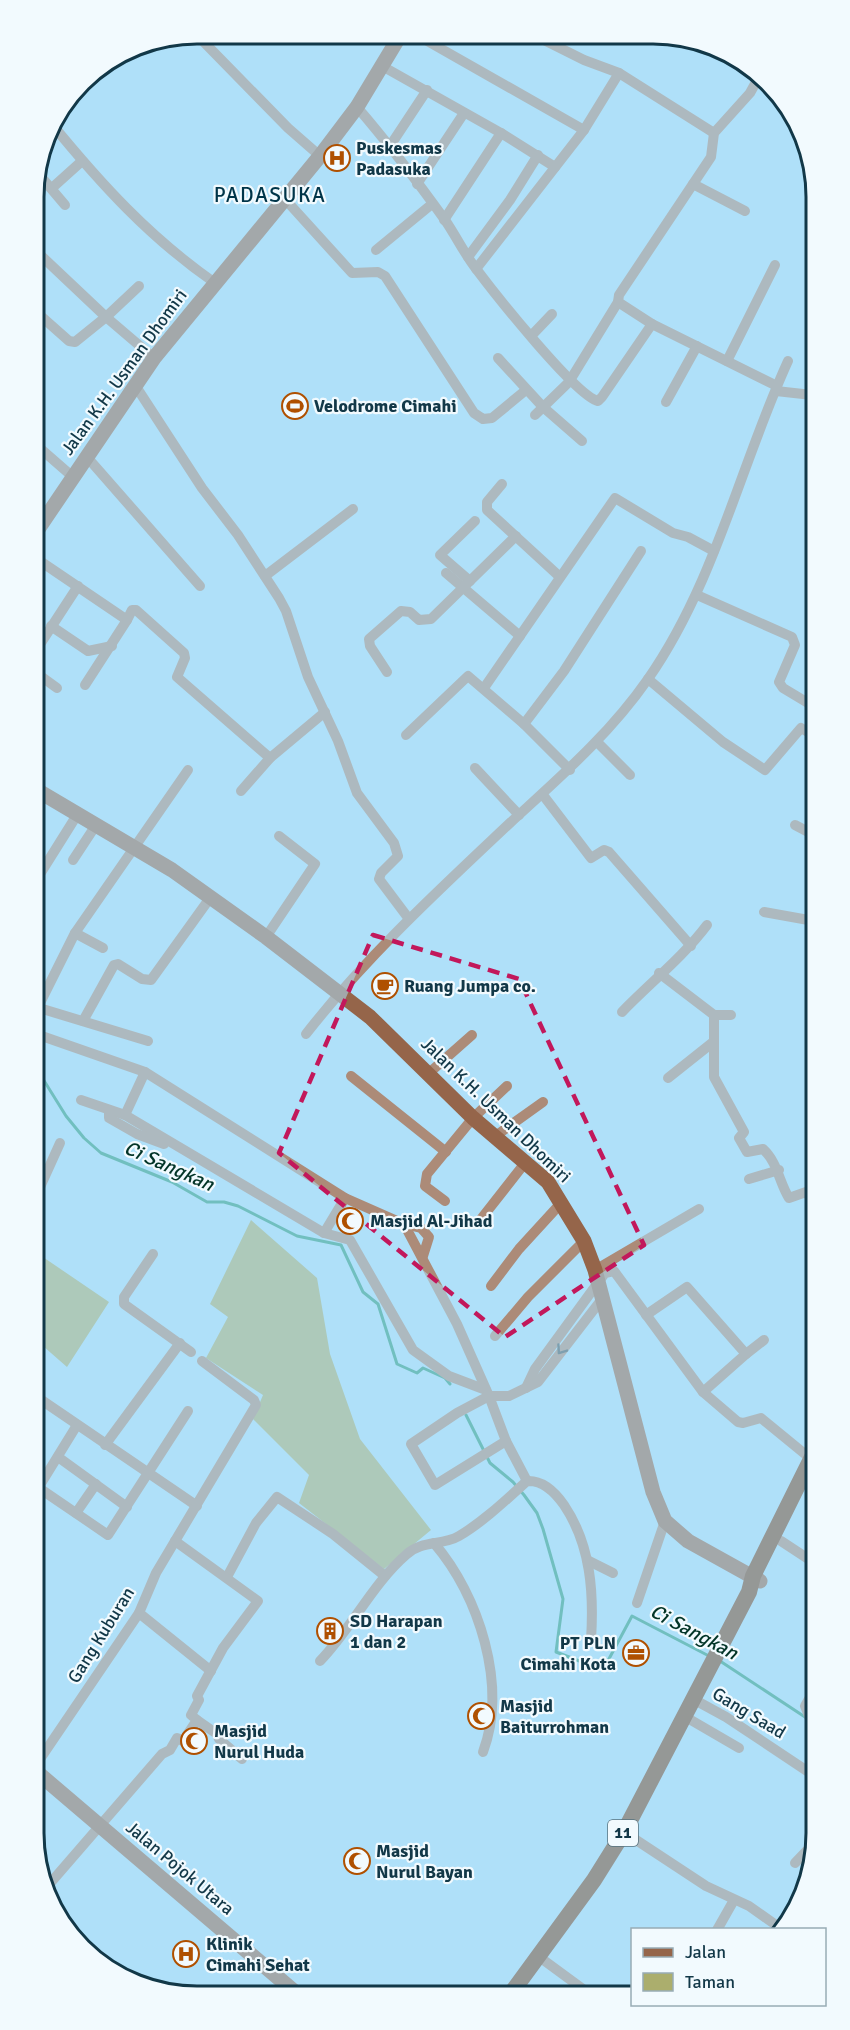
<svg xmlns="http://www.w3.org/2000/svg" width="850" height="2030" font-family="Signika,sans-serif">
	<rect width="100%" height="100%" fill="#afe0f9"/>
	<g fill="#abae6d">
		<polygon points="251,1220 317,1278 330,1354 360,1439 431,1530 384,1569 299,1503 309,1475 253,1419 263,1395 206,1358 228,1317 210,1304"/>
		<polygon points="37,1253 109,1302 67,1367 43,1346 37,1352"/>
	</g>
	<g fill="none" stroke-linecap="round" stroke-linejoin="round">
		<g stroke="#269778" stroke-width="3">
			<polyline points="36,1074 43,1079 66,1116 84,1138 101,1153 172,1182 207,1202 224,1202 238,1206 297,1236 341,1245 363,1292 378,1304 397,1364 417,1373 423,1368 445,1378 450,1384"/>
			<polyline points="466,1415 490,1463 513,1482 524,1495 537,1513 543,1529 563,1599 556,1652 603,1670 632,1616 709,1656"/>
			<polyline points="720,1661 805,1717"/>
		</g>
		<g stroke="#ac8b78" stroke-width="10">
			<polyline points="195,33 288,128 320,156"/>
			<polyline points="415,34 584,130"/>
			<polyline points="534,35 584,60 619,73 714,133"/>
			<polyline points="382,66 501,133 555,167"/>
			<polyline points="761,73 750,93 714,133 711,157 619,295 618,302 652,324 777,386"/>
			<path d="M357 107C388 143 417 181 445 220 456 236 465 255 477 270 495 294 576 396 598 401L602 397 652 324"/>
			<path d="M51 123C101 184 149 237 215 283"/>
			<polyline points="390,146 427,90"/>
			<polyline points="37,172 65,205"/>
			<polyline points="417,184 464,113"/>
			<polyline points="693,184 745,211"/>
			<polyline points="52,188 82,161"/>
			<polyline points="284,198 352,273 378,272 385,276 474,413 483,419 492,418 526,390"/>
			<polyline points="444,220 501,133"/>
			<polyline points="34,249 106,317 154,358"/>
			<polyline points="376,250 432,204"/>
			<polyline points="468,257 510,200 538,155"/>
			<polyline points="476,269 584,130 619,73"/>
			<polyline points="34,310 69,341 75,342 106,317 139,286"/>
			<polyline points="532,335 552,314"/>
			<polyline points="498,358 543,407 582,441"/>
			<polyline points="727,361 775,265"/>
			<polyline points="135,385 202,488 238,535 279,598 286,611 308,677 338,741 357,793 394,843 398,856 381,873 379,879 409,919"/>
			<polyline points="776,391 812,395"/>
			<polyline points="666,402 697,346"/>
			<polyline points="535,415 569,382 618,302"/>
			<polyline points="34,443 73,477"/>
			<polyline points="87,457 200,586"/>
			<polyline points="502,484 487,502 487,510 560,577"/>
			<polyline points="34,557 127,620 85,685"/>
			<polyline points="446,573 520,636"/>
			<polyline points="265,576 353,509"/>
			<polyline points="470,581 440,555 475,521"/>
			<polyline points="697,595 792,637 795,645 779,682 783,688 813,706"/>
			<polyline points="127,620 132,610 136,610 184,653 185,658 177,677 270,758"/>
			<polyline points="51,626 88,651 112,646"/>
			<polyline points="35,652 78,586"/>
			<polyline points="35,672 57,688"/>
			<polyline points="387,672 370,646 369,639 401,611 410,612 419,620 431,619 516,536"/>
			<polyline points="648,679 723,742 765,770 801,728 813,735"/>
			<polyline points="484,688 615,498 673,533 688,537 714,551"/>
			<polyline points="524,724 564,671 641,551"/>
			<polyline points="406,735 468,676 524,724 570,770"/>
			<polyline points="597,742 630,775"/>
			<polyline points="475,768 519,815"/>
			<polyline points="241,791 270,758 325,712"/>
			<polyline points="543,795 591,858 604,850 609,852 691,946"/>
			<polyline points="795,825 814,835"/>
			<polyline points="73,860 96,825"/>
			<polyline points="35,876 40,874 77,815"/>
			<polyline points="764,912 814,921"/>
			<polyline points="75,933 103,948"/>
			<polyline points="266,937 315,864 279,836"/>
			<polyline points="659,973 714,1015 731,1015"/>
			<polyline points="36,1007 148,1041"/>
			<polyline points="38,1007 75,933 188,770"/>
			<path d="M622 1012C650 983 683 957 707 925"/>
			<path d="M714 1015V1077L744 1132 739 1138 747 1152 763 1149C778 1163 779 1182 789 1198L806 1192 815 1203"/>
			<polyline points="83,1021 114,965 118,964 142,979 151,980 210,898"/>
			<polyline points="36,1034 145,1072 345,1198 404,1224 457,1324 489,1396 506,1441 527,1481"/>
			<path d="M306 1034C367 956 439 890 511 822 560 777 609 735 648 679 715 583 740 466 788 361"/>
			<polyline points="429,1073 472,1035"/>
			<polyline points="351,1076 446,1152"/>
			<polyline points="668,1078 712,1043"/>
			<polyline points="81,1100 125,1115 324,1233 350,1240 413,1350 449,1376 486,1390"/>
			<polyline points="109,1110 109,1118 137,1134 164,1144"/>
			<polyline points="125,1115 145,1072"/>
			<polyline points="494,1137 543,1102"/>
			<polyline points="749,1179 779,1170"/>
			<polyline points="36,1196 60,1143"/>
			<polyline points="445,1201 425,1186 427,1174 473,1118 507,1086"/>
			<polyline points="481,1219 525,1163"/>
			<polyline points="404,1224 421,1228 429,1237 423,1256"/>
			<polyline points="324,1233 345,1198"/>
			<polyline points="153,1254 124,1297 124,1304 191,1352"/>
			<polyline points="595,1270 699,1209"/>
			<polyline points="491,1286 519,1249 562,1202"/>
			<polyline points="646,1315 687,1287 746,1354 703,1392"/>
			<polyline points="495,1336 528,1297 584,1241"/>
			<polyline points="746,1354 764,1340"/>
			<polyline points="526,1388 535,1369 605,1273 614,1271 703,1392 738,1422 743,1423 761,1418 811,1459"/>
			<polyline points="37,1397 197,1506"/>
			<polyline points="506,1441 435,1485 411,1444 457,1413 489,1396 509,1396 538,1382 602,1299"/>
			<polyline points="105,1445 180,1343"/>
			<polyline points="58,1457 127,1507"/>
			<polyline points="39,1488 108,1535 188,1411"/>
			<polyline points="37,1490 77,1425"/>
			<polyline points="76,1513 96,1484"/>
			<polyline points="781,1541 816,1564"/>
			<path d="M434 1543C479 1596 508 1685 483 1752"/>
			<polyline points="587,1560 613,1573"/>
			<polyline points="227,1577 256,1523 277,1497 333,1534 385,1576"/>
			<polyline points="637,1603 665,1521"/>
			<polyline points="139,1613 211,1671"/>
			<path d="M320 1661C352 1628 372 1584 407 1554 422 1540 442 1546 459 1536 483 1522 506 1500 527 1481 543 1480 555 1492 564 1505 591 1545 594 1593 591 1640"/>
			<polyline points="816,1687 805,1706 809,1716 816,1721"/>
			<polyline points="693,1699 726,1717 816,1777"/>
			<polyline points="684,1716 739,1748"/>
			<polyline points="197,1720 217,1734 219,1739 242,1759"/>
			<polyline points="38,1762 139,1613 156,1573 256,1405 254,1400 202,1361"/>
			<polyline points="624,1832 706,1886 749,1906 783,1930"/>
			<polyline points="795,1863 817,1840"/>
			<polyline points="46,1888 162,1754 170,1750 177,1738 183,1741 197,1720 191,1715 199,1700 197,1696 223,1648 258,1601 175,1541"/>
			<polyline points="717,1930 734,1900"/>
			<polyline points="538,1956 587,1992"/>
		</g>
		<g stroke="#95654a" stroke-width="15">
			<polyline points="34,535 154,358 320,156 357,107 401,34"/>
			<polyline points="35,789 172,870 266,937 370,1017 473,1118 548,1182 584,1241 595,1270 653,1492 665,1521 688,1541 760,1581"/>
			<polyline points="38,1773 296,1993"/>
		</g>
		<polyline stroke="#76401e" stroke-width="16" points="512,1992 594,1880 624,1832 749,1592 753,1576 815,1451"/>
	</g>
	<defs><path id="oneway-chevron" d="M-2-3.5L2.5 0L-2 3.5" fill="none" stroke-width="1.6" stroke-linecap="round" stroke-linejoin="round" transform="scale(1.5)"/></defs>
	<use stroke="#405156" href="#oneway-chevron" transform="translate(561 1350) rotate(125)"/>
	<path d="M0 0H850V2030H0ZM373 935 519 979 644 1245 505 1337 279 1153Z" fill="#afe0f9" fill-opacity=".55" fill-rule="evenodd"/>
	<path fill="none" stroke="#c2185b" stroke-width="4.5" stroke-dasharray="12 8" stroke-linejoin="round" d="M373 935 519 979 644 1245 505 1337 279 1153Z"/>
	<defs>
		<symbol id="hospital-ring" viewBox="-11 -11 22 22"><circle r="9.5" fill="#f2fafe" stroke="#af5000" stroke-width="1.5"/><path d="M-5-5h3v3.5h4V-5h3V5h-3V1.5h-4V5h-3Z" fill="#af5000"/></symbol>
		<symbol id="stadium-ring" viewBox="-11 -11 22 22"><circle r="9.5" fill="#f2fafe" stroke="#af5000" stroke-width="1.5"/><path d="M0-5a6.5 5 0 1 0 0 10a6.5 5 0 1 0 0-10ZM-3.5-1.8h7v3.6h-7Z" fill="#af5000"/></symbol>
		<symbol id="cafe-ring" viewBox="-11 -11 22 22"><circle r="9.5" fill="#f2fafe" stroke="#af5000" stroke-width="1.5"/><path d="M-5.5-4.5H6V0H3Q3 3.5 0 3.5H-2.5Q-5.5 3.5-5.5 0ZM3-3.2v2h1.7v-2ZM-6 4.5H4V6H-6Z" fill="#af5000"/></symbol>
		<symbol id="mosque-ring" viewBox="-11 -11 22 22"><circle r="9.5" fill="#f2fafe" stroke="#af5000" stroke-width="1.5"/><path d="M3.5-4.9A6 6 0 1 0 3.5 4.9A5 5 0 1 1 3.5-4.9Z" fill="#af5000"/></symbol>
		<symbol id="building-ring" viewBox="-11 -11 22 22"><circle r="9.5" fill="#f2fafe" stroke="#af5000" stroke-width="1.5"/><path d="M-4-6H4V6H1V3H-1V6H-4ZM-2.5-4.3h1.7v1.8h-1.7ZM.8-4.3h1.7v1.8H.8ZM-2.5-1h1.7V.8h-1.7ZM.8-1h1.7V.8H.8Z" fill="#af5000"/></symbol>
		<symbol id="office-ring" viewBox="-11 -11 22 22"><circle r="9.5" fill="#f2fafe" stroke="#af5000" stroke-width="1.5"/><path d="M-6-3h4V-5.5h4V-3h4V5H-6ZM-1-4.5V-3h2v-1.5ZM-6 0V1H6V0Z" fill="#af5000"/></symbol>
	</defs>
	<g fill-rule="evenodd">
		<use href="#hospital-ring" x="322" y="143" width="30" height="30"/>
		<use href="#stadium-ring" x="280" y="391" width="30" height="30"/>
		<use href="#cafe-ring" x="370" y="971" width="30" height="30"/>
		<use href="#mosque-ring" x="335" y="1206" width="30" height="30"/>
		<use href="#building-ring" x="315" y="1616" width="30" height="30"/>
		<use href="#office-ring" x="621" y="1638" width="30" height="30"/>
		<use href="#mosque-ring" x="466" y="1701" width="30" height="30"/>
		<use href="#mosque-ring" x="179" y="1726" width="30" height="30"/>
		<use href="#mosque-ring" x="342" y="1846" width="30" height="30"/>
		<use href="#hospital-ring" x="171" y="1939" width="30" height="30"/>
	</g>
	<g text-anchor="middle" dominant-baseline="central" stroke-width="4.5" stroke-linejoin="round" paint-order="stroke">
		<rect fill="#f2fafe" stroke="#55727f" stroke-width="1.5" x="608" y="1820" width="30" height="26" rx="4.5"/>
		<g font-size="16" font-weight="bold" fill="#123848">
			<text x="623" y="1833">11</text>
		</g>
		<g font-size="18" font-weight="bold" fill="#123848" stroke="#f2fafe" text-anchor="start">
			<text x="356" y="148">Puskesmas<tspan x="356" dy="21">Padasuka</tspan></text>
			<text x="314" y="406">Velodrome Cimahi</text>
			<text x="404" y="986">Ruang Jumpa co.</text>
			<text x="370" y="1221">Masjid Al-Jihad</text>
			<text x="350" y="1621">SD Harapan<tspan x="350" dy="21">1 dan 2</tspan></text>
			<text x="616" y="1643" text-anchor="end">PT PLN<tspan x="616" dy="21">Cimahi Kota</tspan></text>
			<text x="500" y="1706">Masjid<tspan x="500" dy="21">Baiturrohman</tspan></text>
			<text x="214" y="1731">Masjid<tspan x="214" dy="21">Nurul Huda</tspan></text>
			<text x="376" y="1851">Masjid<tspan x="376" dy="21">Nurul Bayan</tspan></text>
			<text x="206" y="1944">Klinik<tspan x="206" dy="21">Cimahi Sehat</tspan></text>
		</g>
		<g font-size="18" fill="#123848" stroke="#f2fafe">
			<text transform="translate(124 372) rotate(-54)">Jalan K.H. Usman Dhomiri</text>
			<text transform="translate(496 1110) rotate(44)">Jalan K.H. Usman Dhomiri</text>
			<text transform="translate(101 1635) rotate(-58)">Gang Kuburan</text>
			<text transform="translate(749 1713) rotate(31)">Gang Saad</text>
			<text transform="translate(180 1868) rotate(40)">Jalan Pojok Utara</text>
		</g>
		<g font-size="20" font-style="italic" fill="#033528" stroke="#f2fafe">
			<text transform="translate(169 1166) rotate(24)">Ci Sangkan</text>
			<text transform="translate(694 1632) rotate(28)">Ci Sangkan</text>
		</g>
		<g font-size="21" letter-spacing="1.5" fill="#003549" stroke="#f2fafe">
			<text x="270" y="195">PADASUKA</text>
		</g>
	</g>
	<path d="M0 0H850V2030H0ZM197 44H653A153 153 0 0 1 806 197V1833A153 153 0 0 1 653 1986H197A153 153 0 0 1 44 1833V197A153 153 0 0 1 197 44Z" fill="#f2fafe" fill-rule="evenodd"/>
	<path fill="none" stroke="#123848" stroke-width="3" d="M197 44H653A153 153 0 0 1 806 197V1833A153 153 0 0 1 653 1986H197A153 153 0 0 1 44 1833V197A153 153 0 0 1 197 44Z"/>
	<rect x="631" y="1928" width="195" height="78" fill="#f2fafe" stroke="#98acb5" stroke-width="1.5"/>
	<rect x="643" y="1948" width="30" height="9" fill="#95654a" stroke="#98acb5" stroke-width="1.5"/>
	<text x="685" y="1958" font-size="18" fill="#123848">Jalan</text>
	<rect x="643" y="1973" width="30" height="18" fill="#abae6d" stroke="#98acb5" stroke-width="1.5"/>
	<text x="685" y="1988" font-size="18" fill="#123848">Taman</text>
</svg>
